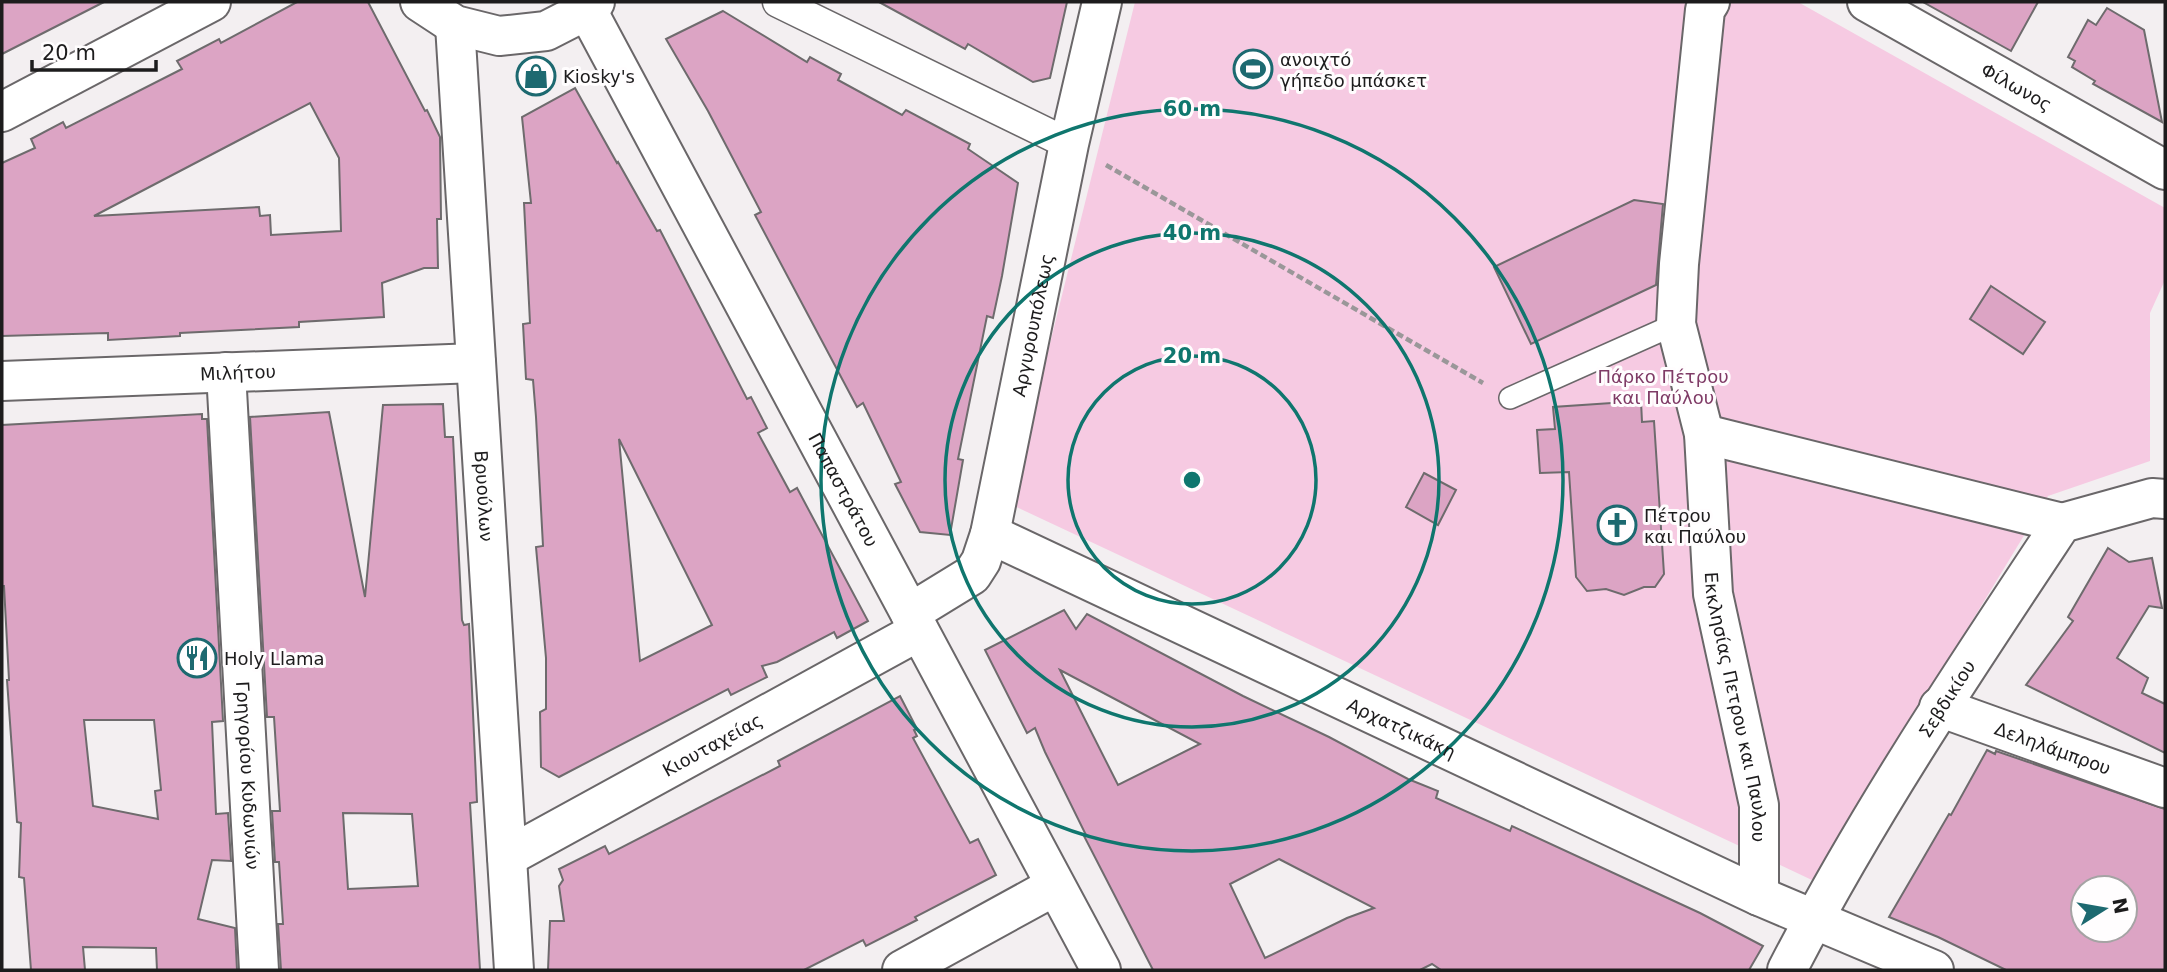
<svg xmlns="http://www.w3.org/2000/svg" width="2167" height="972" font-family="'DejaVu Sans',sans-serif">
	<rect width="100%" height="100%" fill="#f3eff1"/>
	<polygon fill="#f6cae2" points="1135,2 1798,2 2165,208 2165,280 2150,313 2150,461 2048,496 1814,881 1010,504"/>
	<g fill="#dca4c4" stroke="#6e6b6d" stroke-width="2" fill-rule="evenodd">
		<polygon points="2,2 104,2 2,54"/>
		<path d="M297 2H368L425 111 427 110 440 137 441 219H437L438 268H424L382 283 384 317 299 322V327L180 333V336L108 340V333L2 336V163L35 148 31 139 63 122 66 128 182 69 177 61 219 39 221 43ZM310 103 339 158 341 231 271 235 270 215 260 216 259 207 94 216Z"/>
		<polygon points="879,2 1067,2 1050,78 1033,82 968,44 965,49"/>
		<polygon points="1923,2 2038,2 2011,51"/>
		<polygon points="2107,8 2144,30 2162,122 2093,84 2095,81 2072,67 2075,61 2068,57 2088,20 2096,25"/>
		<polygon points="723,11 807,62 810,57 841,74 838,80 902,115 906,110 970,144 968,149 1018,183 1002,276 993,318 987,316 958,459 963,460 950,535 920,532 895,484 901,482 863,403 857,407 755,215 761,212 708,111 666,39"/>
		<path d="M575 88 617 163 618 162 657 231 660 230 747 399 751 397 767 428 758 433 790 492 797 488 868 621 837 638 834 632 777 662 762 666 767 677 731 695 728 689 559 777 541 767 540 712 546 709V658L536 547 543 546 536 417 533 380 526 379 523 324 530 323 524 203H531L522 117ZM619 439 712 625 640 661Z"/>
		<polygon points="1634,200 1663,204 1656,285 1531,344 1494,267"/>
		<polygon points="1991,286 2045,322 2023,354 1970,319"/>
		<polygon points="1641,401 1642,422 1654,421 1664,574 1655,587 1644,587 1624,595 1606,589 1587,591 1576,577 1569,472 1540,473 1537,430 1555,429 1553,407"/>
		<path d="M443 404 445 437H453L462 620 464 625 469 624 477 802 470 803 480 970H281L278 924H283L279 862H275L272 811H280L274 717H267L250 417 329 412 365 597 383 405ZM343 813 412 814 418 886 348 889Z"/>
		<path d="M202 414V419H207L223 721 212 722 216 814 228 813 231 861 212 860 198 919 235 928 237 970H157L156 948 83 947 85 970H31L24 878 19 877 21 823 17 822 7 680H9L4 586H2V425ZM84 720H154L161 790 155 791 158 819 93 806Z"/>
		<polygon points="1424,473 1456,490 1438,525 1406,507"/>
		<polygon points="2108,548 2129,562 2152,558 2162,608 2149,606 2117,658 2148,678 2142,693 2165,704 2165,753 2026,685 2073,621 2068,617"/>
		<path d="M1064 610 1076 629 1087 614 1243 696 1329 737 1408 779 1438 791 1436 798 1510 831 1512 826 1700 913 1763 946 1749 970H1441L1432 964 1420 970H1153L1084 836 1086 835 1045 752 1035 728 1027 733 985 650ZM1060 670 1200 744 1118 785ZM1279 859 1374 908 1347 918 1265 958 1230 884Z"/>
		<polygon points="900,696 917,729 914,730 917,736 913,738 970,843 978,839 996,875 915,917 917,920 866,946 863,940 804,970 548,970 550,921 564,921 559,886 563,880 559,869 605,846 609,854 780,766 778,761"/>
		<path d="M1987 750 1995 754 1996 751 2165 809V970H2006L1938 937 1889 917 1949 814 1951 815ZM2083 888H2125V930H2083Z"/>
	</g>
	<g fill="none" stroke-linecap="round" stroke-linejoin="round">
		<defs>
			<polyline id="service" points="1510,398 1676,324"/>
			<polyline id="pedestrian" points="778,2 1069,144"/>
			<g id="minor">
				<path id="s1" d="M1710 2 1705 10 1679 264 1676 324 1704 434 1713 594 1759 805V896"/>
				<path id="s2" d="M1867 2 2165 170"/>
				<path id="s3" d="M226 372 259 970"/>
				<path id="s4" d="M2 381 476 363"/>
				<polyline points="1704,434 2062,523"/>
				<path id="s5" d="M990 534 1759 896 1934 970"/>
				<path id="s6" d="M910 613 972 575 981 561 990 534 1069 144 1102 2"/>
				<path id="s7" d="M1939 707 2165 788"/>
				<path id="s8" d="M507 857 919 631"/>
				<polyline points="902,970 1055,886"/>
				<path id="s9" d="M1787 970C1867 815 1965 669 2062 523L2152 498 2165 499"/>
			</g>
			<g id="tertiary">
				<polyline points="420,2 455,25 499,36 546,31 587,10 595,2"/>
				<path id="s10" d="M587 10 1101 970"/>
				<path id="s11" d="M455 25 514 970"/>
				<polyline points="2,112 211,2"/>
			</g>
		</defs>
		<use href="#service" stroke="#6a6769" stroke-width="24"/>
		<use href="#pedestrian" stroke="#6a6769" stroke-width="33"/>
		<use href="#minor" stroke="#6a6769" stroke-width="42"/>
		<use href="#tertiary" stroke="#6a6769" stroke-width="42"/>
		<polyline stroke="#9a9799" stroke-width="4.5" stroke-dasharray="7 3.5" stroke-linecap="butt" points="1106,165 1483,383"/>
		<use href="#service" stroke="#fff" stroke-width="21"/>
		<use href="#pedestrian" stroke="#fff" stroke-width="30"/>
		<use href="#minor" stroke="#fff" stroke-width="38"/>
		<use href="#tertiary" stroke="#fff" stroke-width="38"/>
	</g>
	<g fill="none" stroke="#0f766e" stroke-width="3.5">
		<circle cx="1192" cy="480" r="124"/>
		<circle cx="1192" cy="480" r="247"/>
		<circle cx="1192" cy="480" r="371"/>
	</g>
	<defs>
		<symbol id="stadium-ring" viewBox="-11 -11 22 22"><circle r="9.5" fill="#fffdfe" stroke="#1d6970" stroke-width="1.5"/><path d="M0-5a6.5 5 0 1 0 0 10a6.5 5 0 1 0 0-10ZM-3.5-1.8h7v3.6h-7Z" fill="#1d6970"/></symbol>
		<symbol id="shop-ring" viewBox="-11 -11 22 22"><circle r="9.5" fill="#fffdfe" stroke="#1d6970" stroke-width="1.5"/><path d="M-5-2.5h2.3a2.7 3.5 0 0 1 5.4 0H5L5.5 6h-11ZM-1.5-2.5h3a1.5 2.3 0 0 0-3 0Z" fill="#1d6970"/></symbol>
		<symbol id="church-ring" viewBox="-11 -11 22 22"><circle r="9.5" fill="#fffdfe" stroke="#1d6970" stroke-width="1.5"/><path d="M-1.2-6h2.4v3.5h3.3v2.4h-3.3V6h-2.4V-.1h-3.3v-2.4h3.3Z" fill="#1d6970"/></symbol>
		<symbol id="restaurant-ring" viewBox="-11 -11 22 22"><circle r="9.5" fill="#fffdfe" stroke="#1d6970" stroke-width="1.5"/><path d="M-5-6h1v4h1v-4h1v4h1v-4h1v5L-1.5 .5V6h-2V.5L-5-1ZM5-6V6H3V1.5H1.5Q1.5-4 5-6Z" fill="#1d6970"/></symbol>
	</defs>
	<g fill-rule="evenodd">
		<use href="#stadium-ring" x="1231" y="47" width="44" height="44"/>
		<use href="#shop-ring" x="514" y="54" width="44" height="44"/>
		<use href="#church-ring" x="1595" y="503" width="44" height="44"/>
		<use href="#restaurant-ring" x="175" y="636" width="44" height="44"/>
	</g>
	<g text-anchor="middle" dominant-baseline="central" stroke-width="6" stroke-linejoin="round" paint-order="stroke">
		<g font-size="18" fill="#1d1c1d" stroke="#fffdfe" text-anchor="start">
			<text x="1280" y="59">ανοιχτό<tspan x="1280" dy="21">γήπεδο μπάσκετ</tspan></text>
			<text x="563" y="76">Kiosky's</text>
			<text x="1644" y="515">Πέτρου<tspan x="1644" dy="21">και Παύλου</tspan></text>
			<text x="224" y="658">Holy Llama</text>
		</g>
		<g font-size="18" fill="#1d1c1d" stroke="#fffdfe">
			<text stroke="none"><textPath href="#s2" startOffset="172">Φίλωνος</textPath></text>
			<text stroke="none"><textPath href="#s6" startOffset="331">Αργυρουπόλεως</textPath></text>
			<text stroke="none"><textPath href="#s4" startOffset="236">Μιλήτου</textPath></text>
			<text stroke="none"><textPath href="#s10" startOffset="544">Παπαστράτου</textPath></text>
			<text stroke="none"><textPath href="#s11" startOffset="472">Βρυούλων</textPath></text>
			<text stroke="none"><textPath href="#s9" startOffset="315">Σεβδικίου</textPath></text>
			<text stroke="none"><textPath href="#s1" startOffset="714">Εκκλησίας Πετρου και Παυλου</textPath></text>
			<text stroke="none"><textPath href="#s5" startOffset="455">Αρχατζικάκη</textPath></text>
			<text stroke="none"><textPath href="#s8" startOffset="234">Κιουταχείας</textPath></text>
			<text stroke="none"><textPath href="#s7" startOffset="121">Δεληλάμπρου</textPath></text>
			<text stroke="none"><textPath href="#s3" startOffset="404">Γρηγορίου Κυδωνιών</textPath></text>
		</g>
		<g font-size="18" fill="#7f3b66" stroke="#fffdfe">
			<text x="1663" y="376">Πάρκο Πέτρου<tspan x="1663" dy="21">και Παύλου</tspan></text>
		</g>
	</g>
	<circle cx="1192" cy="480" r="10" fill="#0f766e" stroke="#fffdfe" stroke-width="3.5"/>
	<g font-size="21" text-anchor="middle" font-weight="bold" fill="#0f766e" stroke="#fffdfe" stroke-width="6" stroke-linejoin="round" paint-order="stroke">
		<text x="1192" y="116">60 m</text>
		<text x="1192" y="240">40 m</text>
		<text x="1192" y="363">20 m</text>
	</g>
	<rect width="2167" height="972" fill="none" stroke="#1d1c1d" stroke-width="7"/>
	<g transform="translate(2104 909) rotate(79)"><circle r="33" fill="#fffdfe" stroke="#a5a3a4" stroke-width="2"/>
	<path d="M0-5L12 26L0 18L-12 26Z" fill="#1d6970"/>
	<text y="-10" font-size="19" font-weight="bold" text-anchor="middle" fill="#1d1c1d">N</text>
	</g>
	<path d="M32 60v10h124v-10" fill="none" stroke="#1d1c1d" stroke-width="3.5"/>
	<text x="42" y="60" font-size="21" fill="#1d1c1d" stroke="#fffdfe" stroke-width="5" paint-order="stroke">20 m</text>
</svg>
